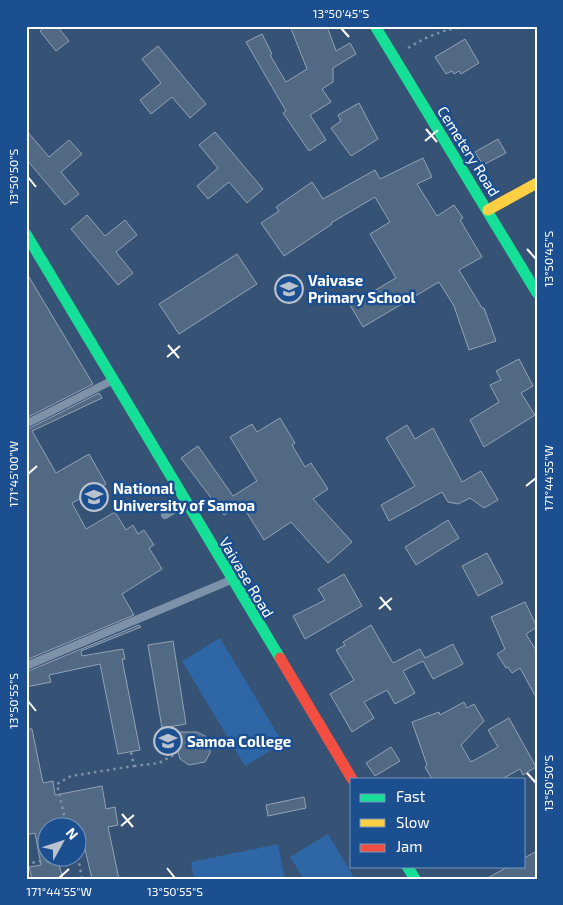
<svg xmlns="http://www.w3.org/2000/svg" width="563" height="905" font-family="'Exo 2',sans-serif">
	<rect width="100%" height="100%" fill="#365274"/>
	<g fill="#2f66a5">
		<polygon points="220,638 283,743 245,766 182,661"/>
		<polygon points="328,834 355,879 304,879 290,857"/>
		<polygon points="278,844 285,879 194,879 191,862"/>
	</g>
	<g fill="#526984" stroke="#92a2b6">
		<polygon points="46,26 57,26 69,41 56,51 40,31"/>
		<polygon points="290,26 327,26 336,51 350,43 356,54 333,68 333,82 322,89 331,102 310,115 326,140 309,151 283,113 286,111 246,42 262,34 272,54 270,55 286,82 307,69"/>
		<polygon points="465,39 479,63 461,74 459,71 454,74 452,71 446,74 435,57"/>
		<polygon points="158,46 206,104 190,118 172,97 151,114 140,100 161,83 142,59"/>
		<polygon points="359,103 378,139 351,156 331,128 341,121 338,115"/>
		<polygon points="26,130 49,157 69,140 82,154 61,172 79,194 65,205 26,159"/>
		<polygon points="215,132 263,189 247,203 229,182 208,199 197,186 218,168 199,145"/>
		<polygon points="498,139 506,153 483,165 475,152"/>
		<polygon points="423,158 432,177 417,184 437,216 454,205 463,218 460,220 482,257 459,270 482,308 484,308 496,341 469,350 454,306 439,282 363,327 350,305 396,278 370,234 390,222 375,197 331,223 332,224 284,256 261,223 279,211 276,207 312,182 323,199 375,170 380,179"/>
		<polygon points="87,215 105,236 125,220 137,235 116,252 133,273 118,285 71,229"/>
		<polygon points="237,254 257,284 179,334 159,304"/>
		<polygon points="26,272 93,384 26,418"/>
		<polygon points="519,359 533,386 521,393 535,415 484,447 470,420 499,402 490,385 501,380 496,371"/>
		<polygon points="99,393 102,398 32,431 56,473 89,454 106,484 72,503 86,529 115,512 126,530 133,525 138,534 144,530 154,545 149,548 162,569 122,594 134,615 26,660 26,430"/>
		<polygon points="280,418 295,443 292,445 305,467 311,463 328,489 313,499 352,542 328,563 291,522 264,540 242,505 224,515 181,458 198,446 233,496 257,481 230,437 252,424 257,432"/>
		<polygon points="407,425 415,439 433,428 462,482 481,471 498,500 484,508 470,498 458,504 448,502 442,492 389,521 381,505 415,486 386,438"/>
		<polygon points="448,520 459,538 416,565 405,547"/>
		<polygon points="487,553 503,583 478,596 462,566"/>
		<polygon points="344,574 362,606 305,639 293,616 325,600 318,589"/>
		<polygon points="525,602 537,627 526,634 537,652 537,699 520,668 512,673 508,667 506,668 497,654 505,649 491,617"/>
		<polygon points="139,625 141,627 81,651 82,656 123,649 125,659 122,659 140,750 118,754 100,664 49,675 51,682 26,687 26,672"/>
		<polygon points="371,625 393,663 420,649 425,658 453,644 463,664 433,679 423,661 403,671 415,693 395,704 387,690 364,702 374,718 352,732 330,694 354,680 336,650 345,645 343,642"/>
		<polygon points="173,641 186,724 162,728 148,645"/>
		<polygon points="464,702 467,708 474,704 484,721 461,745 471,762 498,747 488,730 509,718 536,767 523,775 520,769 502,779 432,779 425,767 427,765 412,722 439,712 440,715"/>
		<polygon points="26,729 32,729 43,783 53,781 55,795 102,786 106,809 115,807 118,825 108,827 119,879 92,879 80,828 48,828 48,863 58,861 63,879 32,879 29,867 41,865 35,833 26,835"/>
		<polygon points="180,732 197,732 207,737 210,742 210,753 205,762 189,765 180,759 177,748"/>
		<polygon points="391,747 400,761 375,776 366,763"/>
		<polygon points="304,797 306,808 268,816 266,805"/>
		<polygon points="537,851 537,879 486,879 509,866 524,866 524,858"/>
	</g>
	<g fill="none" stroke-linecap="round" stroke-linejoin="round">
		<g stroke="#7d92a8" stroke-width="2.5" stroke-dasharray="2.5 4" stroke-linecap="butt">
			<path d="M408 48C431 34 451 26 478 27"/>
			<polyline points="134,766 159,763 177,753"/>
			<polyline points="67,828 57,784 71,776 134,766 131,752"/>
			<polyline points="78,857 82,879"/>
			<polyline points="26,864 55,858"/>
		</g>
		<g stroke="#7d92a8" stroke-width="8">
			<polyline points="26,424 111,381"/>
			<polyline points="165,515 186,502"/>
			<polyline points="26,666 231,580"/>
		</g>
		<g stroke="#16e098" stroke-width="11">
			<polyline points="375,26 537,293"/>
			<polyline points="26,234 280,658"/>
			<polyline points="407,866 415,879"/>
		</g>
		<polyline stroke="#ffcf43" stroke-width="11" points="488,210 537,183"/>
		<polyline stroke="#f24e42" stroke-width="11" points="280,658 352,779"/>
	</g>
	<path fill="none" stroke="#fff" stroke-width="2" d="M341 28 349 37M426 129 437 142M425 141 438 130M28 177 36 187M527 249 536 259M168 345 179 358M167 357 180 346M28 474 37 466M526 486 536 478M380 597 391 610M379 609 392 598M28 701 36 711M527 773 536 783M122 814 133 827M121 826 134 815M167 868 175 878M59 878 69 869"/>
	<defs>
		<symbol id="school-ring" viewBox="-11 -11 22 22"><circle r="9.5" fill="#1b4f8f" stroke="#b9c2ce" stroke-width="1.5"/><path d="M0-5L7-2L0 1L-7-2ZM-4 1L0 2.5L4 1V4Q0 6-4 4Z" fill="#b9c2ce"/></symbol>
		<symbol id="university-ring" viewBox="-11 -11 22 22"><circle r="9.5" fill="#1b4f8f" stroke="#b9c2ce" stroke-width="1.5"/><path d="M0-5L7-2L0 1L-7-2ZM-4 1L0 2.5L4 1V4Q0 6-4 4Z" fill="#b9c2ce"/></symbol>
	</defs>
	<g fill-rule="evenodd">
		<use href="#school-ring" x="273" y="273" width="32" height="32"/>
		<use href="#university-ring" x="78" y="481" width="32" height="32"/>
		<use href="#school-ring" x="152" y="725" width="32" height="32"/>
	</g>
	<g text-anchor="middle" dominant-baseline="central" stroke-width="5" stroke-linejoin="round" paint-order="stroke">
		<g font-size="15" fill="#fff" stroke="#1b4f8f">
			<text transform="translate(469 151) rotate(58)">Cemetery Road</text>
			<text transform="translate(247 577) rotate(59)">Vaivase Road</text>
		</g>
		<g font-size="15" font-weight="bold" fill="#fff" stroke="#1b4f8f" text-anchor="start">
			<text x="308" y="280">Vaivase<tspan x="308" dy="17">Primary School</tspan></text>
			<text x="113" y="488">National<tspan x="113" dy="17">University of Samoa</tspan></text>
			<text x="187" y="741">Samoa College</text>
		</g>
	</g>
	<rect width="563" height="905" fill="none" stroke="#1b4f8f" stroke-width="55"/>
	<rect x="350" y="778" width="175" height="90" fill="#1b4f8f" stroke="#7695bc"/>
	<rect x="360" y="794" width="25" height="8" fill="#16e098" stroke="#7695bc"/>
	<text x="396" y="802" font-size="15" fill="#ffffff">Fast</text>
	<rect x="360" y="819" width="25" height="8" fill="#ffcf43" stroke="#7695bc"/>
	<text x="396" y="828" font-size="15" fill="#ffffff">Slow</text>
	<rect x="360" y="844" width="25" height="8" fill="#f24e42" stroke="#7695bc"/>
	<text x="396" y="852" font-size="15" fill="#ffffff">Jam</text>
	<g transform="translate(62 842) rotate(50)"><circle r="24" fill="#1b4f8f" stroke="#7695bc"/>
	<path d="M0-4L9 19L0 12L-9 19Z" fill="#b9c2ce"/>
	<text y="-8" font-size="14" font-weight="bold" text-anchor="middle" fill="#ffffff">N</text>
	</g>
	<rect x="28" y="28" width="508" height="850" fill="none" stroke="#fff" stroke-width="2"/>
	<g font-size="12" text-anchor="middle" fill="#fff">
		<text x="341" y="18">13°50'45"S</text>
		<text transform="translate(14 177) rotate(-90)" y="4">13°50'50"S</text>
		<text transform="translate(549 259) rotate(-90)" y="4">13°50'45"S</text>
		<text transform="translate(14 474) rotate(-90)" y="4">171°45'00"W</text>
		<text transform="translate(549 478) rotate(-90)" y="4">171°44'55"W</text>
		<text transform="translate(14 701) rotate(-90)" y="4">13°50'55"S</text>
		<text transform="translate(549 783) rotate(-90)" y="4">13°50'50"S</text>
		<text x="59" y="896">171°44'55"W</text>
		<text x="175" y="896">13°50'55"S</text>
	</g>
</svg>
